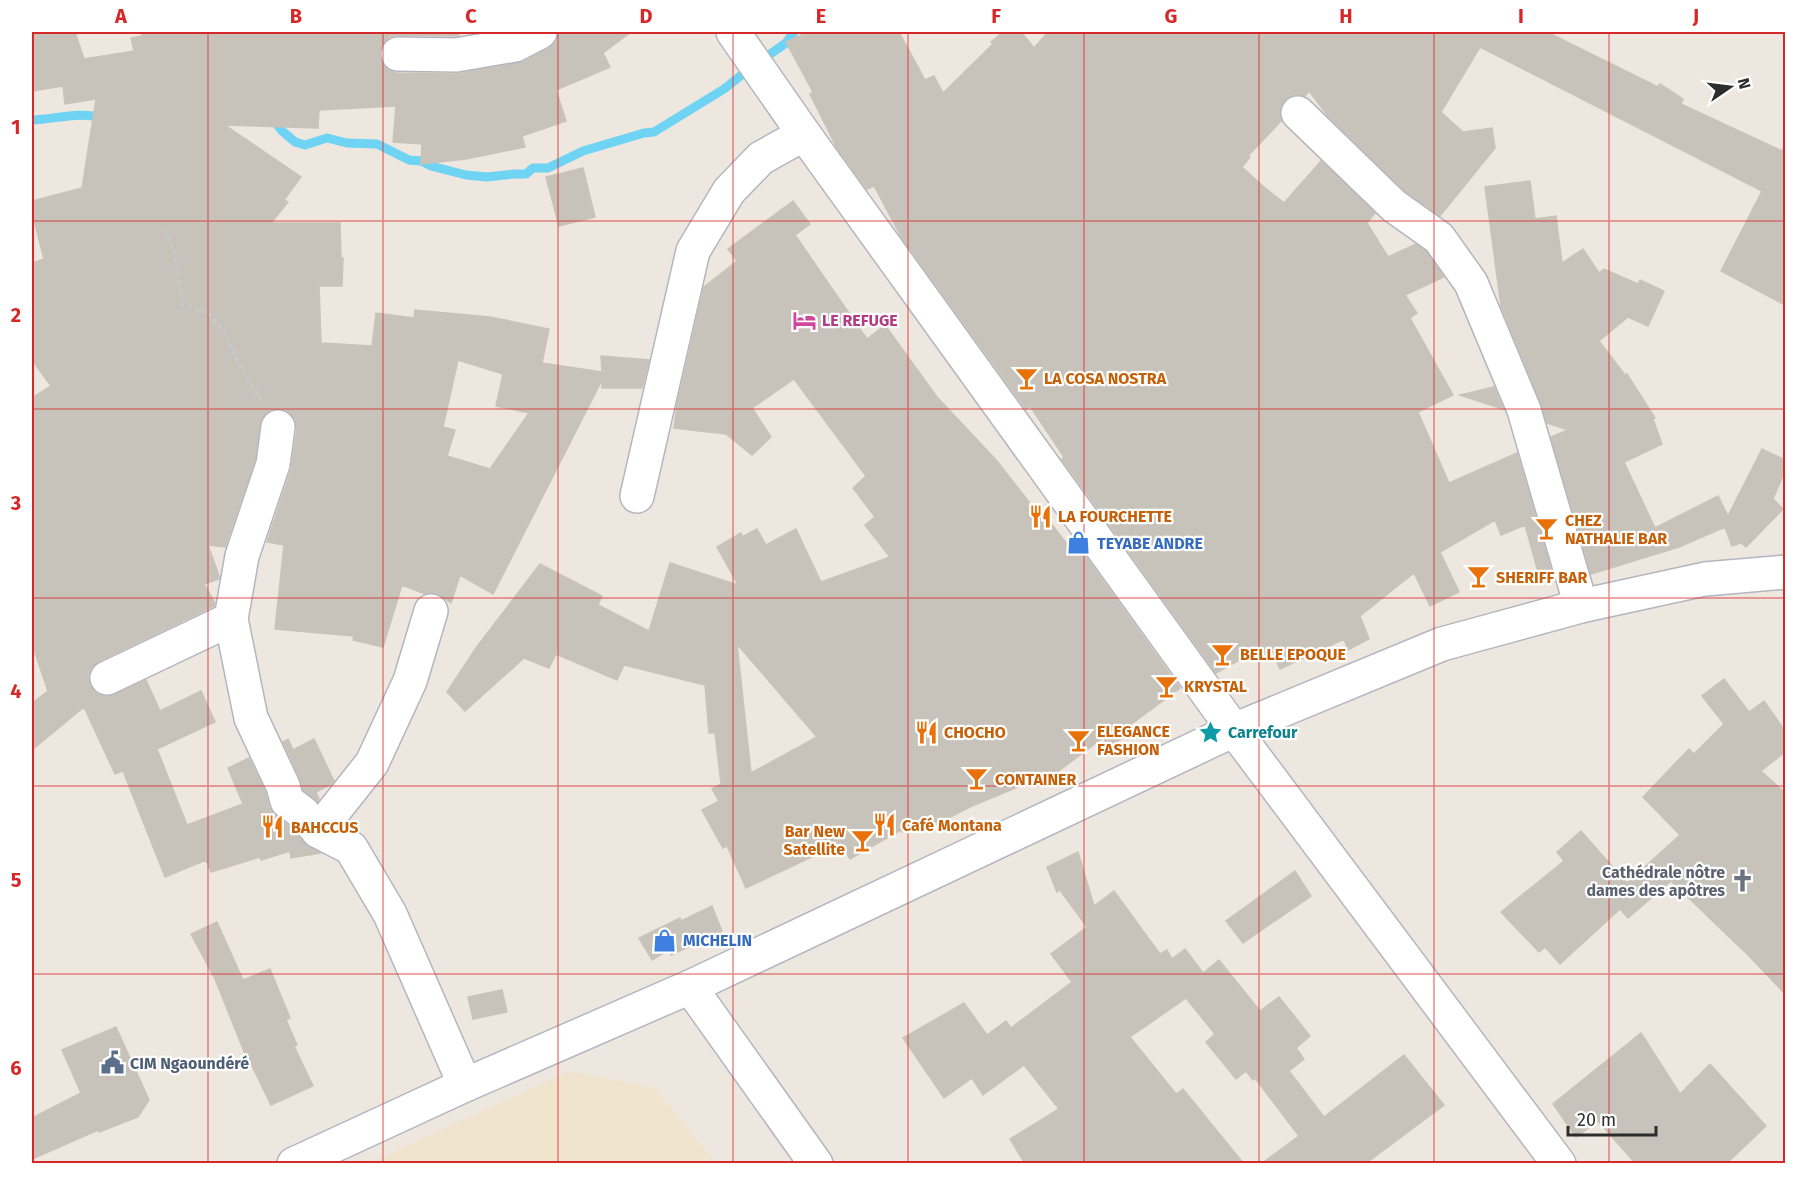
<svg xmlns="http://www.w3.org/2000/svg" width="1817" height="1195" font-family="'Fira Sans',sans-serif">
	<rect width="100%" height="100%" fill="#eee7df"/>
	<polygon fill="#f0e4ce" points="569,1071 655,1088 716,1163 369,1163"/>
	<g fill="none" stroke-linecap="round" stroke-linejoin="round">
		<g stroke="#6fd3f3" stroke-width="9">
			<polyline points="272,117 281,130 295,142 305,145 327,138 347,143 377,144 409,160 421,161 431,166 466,175 487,177 514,174 526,174 533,168 548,168 583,151 644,133 654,132 724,89 753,66 786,43 794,32"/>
			<path d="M32 120C56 119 80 111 103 118"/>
		</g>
	</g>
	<g fill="#c7c2ba" stroke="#cac3b8" stroke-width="1.5" fill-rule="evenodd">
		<path d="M32 32H75L84 59 134 51 131 38 142 36V32H459V36H455L398 35 389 37 382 44 379 53 382 64 388 70 397 73 456 74 523 62 549 48 556 42 559 32H631L603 53 610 67 556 90 566 121 522 136 525 147 466 159 421 164 422 144 393 142 396 106 319 110 318 128 225 125 301 177 284 200 288 202 271 223H340L341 258H343L342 286H319L321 343 372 346 376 313 414 318 415 310 490 317 549 329 542 363 602 372 601 356 649 360 642 388H602V380L493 594 460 575 451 603 437 593 425 594 402 585 383 647 353 640 354 636 275 629 284 545 267 542 291 470 297 429 295 419 289 412 280 408 270 410 264 415 260 424 255 460 225 547 208 545 219 576V579L204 584 215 603 214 606 99 661 91 668 88 676 90 686 97 694 105 697 114 695 146 680 160 711 201 691 215 722 157 749 187 825 243 804 228 768 249 758 265 792 269 807 275 815 290 827 306 845 320 853 291 858 290 851 261 860 260 857 211 872 206 860 165 877 123 771 115 774 84 707 32 750V703L48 691 32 644V398L51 386 32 360V263L44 259 32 213V201L82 188 96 99 65 104 63 86 32 91ZM458 360 503 374 496 406 529 413 490 469 447 456 455 430 443 427Z"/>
		<polygon points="808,32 899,32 925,80 934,76 943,93 993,44 991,42 1003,32 1021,32 1034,48 1048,32 1547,32 1658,87 1660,84 1683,99 1681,104 1782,151 1785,144 1785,305 1721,271 1762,191 1480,47 1441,112 1463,132 1492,128 1495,148 1440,216 1406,192 1328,116 1309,91 1305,96 1293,95 1285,100 1280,109 1281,121 1248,156 1250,157 1242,167 1264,187 1284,203 1321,161 1375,213 1367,223 1388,257 1416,244 1426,251 1444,277 1405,295 1417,313 1410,318 1453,395 1418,412 1449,483 1517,453 1553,576 1540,579 1525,525 1501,535 1495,520 1440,552 1459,592 1430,606 1414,573 1360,616 1369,639 1348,650 1344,639 1280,669 1273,654 1265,657 1261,648 1216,673 1062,459 1064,457 1030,406 1026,409 902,238 874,186 867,189 837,148 810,94 813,92 786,42"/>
		<polygon points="583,168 595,217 559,226 546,177"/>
		<polygon points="1530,181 1535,219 1556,216 1562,263 1583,249 1599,273 1604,269 1638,284 1640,280 1664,291 1648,326 1628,317 1599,341 1625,375 1627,374 1655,418 1653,419 1662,444 1624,462 1655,528 1718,496 1728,516 1762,449 1785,460 1785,471 1773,499 1783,509 1746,547 1741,543 1732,546 1725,527 1679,547 1591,574 1551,437 1568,430 1547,423 1541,403 1501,306 1485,187"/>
		<path d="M793 201 810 224 795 235 867 339 885 325 937 397 997 461 1047 525 1050 522 1067 544 1070 542 1076 548 1078 546 1180 688 1129 726 1132 731 1110 747 1103 738 1049 778 1047 775 972 806 931 827 927 819 902 832 901 830 850 859 841 843 746 888 727 846 723 848 702 810 719 801 712 789 721 784 715 733H709L705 685 624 665 617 680 556 654 549 668 524 658 465 711 447 692 476 648 540 564 602 596 598 605 649 631 670 563 738 585 717 547 741 533 742 537 757 529 766 545 796 529 821 582 890 557 865 525 875 517 853 488 866 476 794 379 752 408 771 437 752 455 726 434 674 428 677 405 704 287 737 261 728 249ZM737 644 817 737 751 773Z"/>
		<polygon points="1494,387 1503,409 1460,395"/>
		<polygon points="1724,679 1749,712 1764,701 1785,731 1785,752 1761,771 1785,793 1785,994 1750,957 1671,881 1628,918 1620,909 1560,964 1545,947 1539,952 1501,912 1564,861 1557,852 1581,831 1627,883 1680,835 1643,797 1689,749 1694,754 1724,724 1702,696"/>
		<polygon points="288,739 293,750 314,739 334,781 330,785 316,792 319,799 318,801 303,790 300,778 283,742"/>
		<polygon points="1078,852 1094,906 1114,891 1160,954 1167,950 1172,959 1185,949 1203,973 1219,960 1260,1011 1279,997 1310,1036 1296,1048 1304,1059 1289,1071 1324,1117 1404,1055 1444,1105 1365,1164 1261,1164 1299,1136 1255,1078 1253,1080 1246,1071 1236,1079 1206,1042 1215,1034 1186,998 1130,1037 1176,1094 1183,1089 1244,1164 1025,1164 1010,1139 1059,1109 1024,1065 983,1095 972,1078 944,1098 903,1038 964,1003 987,1035 1006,1021 1011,1028 1072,982 1051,954 1087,927 1060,890 1057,892 1047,867"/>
		<polygon points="1295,871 1311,896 1243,943 1226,921"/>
		<polygon points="712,906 722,931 692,943 693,945 671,955 669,950 652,960 639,938 680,918 681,921"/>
		<polygon points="217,922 243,980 270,969 290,1018 286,1020 297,1045 294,1046 313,1086 271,1105 251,1064 249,1064 215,979 191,934"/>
		<polygon points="502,990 507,1012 473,1019 468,997"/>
		<polygon points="116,1027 149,1100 138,1117 99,1132 98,1130 32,1159 32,1118 81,1093 62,1050"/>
		<polygon points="1641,1033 1680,1094 1710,1064 1766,1126 1726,1164 1636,1164 1598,1121 1576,1137 1553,1104"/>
	</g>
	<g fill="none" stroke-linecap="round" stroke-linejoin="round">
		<defs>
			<g id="minor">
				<polyline points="733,32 804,134 1234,730 1559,1164"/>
				<polyline points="398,54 456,55 515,45 540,32"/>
				<polyline points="1298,113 1394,206 1439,238 1471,283 1524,410 1581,606"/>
				<polyline points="278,427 273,464 242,556 231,619 251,718 283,786 287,801 303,813 318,831 351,848 390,914 465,1085"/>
				<polyline points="637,496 693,251 729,191 761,158 804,134"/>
				<polyline points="107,678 231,619"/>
				<polyline points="318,831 372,763 410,681 431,611"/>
				<polyline points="690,987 816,1164"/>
				<polyline points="294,1164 465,1085 690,987 1234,730 1442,644 1581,606 1705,579 1786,572"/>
			</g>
		</defs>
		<use href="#minor" stroke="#b3b6c0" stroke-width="36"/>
		<polyline stroke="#c8c8c8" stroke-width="4" stroke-dasharray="4.5 3" stroke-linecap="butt" points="164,230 174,251 183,305 208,313 223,330 245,375 262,401"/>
		<use href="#minor" stroke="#fff" stroke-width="33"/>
	</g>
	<path fill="none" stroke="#d62828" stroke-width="1.5" stroke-opacity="0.55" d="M208 32V1164M383 32V1164M558 32V1164M733 32V1164M908 32V1164M1084 32V1164M1259 32V1164M1434 32V1164M1609 32V1164M32 221H1786M32 409H1786M32 598H1786M32 786H1786M32 974H1786"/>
	<defs>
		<symbol id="hotel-bare" viewBox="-9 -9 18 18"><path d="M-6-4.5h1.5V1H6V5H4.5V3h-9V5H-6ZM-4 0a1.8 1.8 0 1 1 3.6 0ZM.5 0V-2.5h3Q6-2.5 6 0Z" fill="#d1479c" stroke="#fff" stroke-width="2.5" paint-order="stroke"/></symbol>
		<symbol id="bar-bare" viewBox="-9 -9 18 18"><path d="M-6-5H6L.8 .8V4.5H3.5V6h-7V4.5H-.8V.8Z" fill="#e8710a" stroke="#fff" stroke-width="2.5" paint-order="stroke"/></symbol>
		<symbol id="restaurant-bare" viewBox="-9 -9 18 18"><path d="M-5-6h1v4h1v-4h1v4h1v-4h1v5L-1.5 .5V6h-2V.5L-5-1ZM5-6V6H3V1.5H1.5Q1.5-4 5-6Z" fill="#e8710a" stroke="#fff" stroke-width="2.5" paint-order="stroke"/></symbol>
		<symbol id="shop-bare" viewBox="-9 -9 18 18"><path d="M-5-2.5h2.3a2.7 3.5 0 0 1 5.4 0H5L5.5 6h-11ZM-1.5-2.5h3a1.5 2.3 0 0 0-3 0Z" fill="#3f7fe0" stroke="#fff" stroke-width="2.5" paint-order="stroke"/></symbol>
		<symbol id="sight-bare" viewBox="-9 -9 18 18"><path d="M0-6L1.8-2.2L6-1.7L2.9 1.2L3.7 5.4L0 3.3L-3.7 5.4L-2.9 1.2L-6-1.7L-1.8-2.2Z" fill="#0f9aa8" stroke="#fff" stroke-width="2.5" paint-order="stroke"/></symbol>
		<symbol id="church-bare" viewBox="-9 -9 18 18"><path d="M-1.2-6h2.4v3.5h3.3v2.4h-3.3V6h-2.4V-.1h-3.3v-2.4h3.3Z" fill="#6b7280" stroke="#fff" stroke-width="2.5" paint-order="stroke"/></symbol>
		<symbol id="civic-bare" viewBox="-9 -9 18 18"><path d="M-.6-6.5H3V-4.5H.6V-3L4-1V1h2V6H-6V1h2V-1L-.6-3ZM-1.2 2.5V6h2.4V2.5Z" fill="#5c6f8a" stroke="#fff" stroke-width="2.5" paint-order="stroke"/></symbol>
	</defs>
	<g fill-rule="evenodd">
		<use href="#hotel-bare" x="788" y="304" width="33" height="33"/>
		<use href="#bar-bare" x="1010" y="362" width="33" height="33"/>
		<use href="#restaurant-bare" x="1024" y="500" width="33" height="33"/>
		<use href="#bar-bare" x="1530" y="512" width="33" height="33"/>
		<use href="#shop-bare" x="1062" y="526" width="33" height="33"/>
		<use href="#bar-bare" x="1462" y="560" width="33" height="33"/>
		<use href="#bar-bare" x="1206" y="638" width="33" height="33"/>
		<use href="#bar-bare" x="1150" y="670" width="33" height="33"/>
		<use href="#restaurant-bare" x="910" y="716" width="33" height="33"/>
		<use href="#sight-bare" x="1194" y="716" width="33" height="33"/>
		<use href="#bar-bare" x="1062" y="724" width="33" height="33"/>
		<use href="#bar-bare" x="960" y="762" width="33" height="33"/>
		<use href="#restaurant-bare" x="868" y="808" width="33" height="33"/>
		<use href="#restaurant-bare" x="256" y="810" width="33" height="33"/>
		<use href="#bar-bare" x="846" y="824" width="33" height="33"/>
		<use href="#church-bare" x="1726" y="864" width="33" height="33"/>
		<use href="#shop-bare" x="648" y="924" width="33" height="33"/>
		<use href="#civic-bare" x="96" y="1046" width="33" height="33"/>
	</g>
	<g text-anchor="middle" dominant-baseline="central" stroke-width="4.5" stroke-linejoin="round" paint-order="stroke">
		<g font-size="16" font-weight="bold" fill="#b23c85" stroke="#fff" text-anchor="start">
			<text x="822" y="320">LE REFUGE</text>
		</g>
		<g font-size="16" font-weight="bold" fill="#c56008" stroke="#fff" text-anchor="start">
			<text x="1044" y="378">LA COSA NOSTRA</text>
			<text x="1058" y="516">LA FOURCHETTE</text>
			<text x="1565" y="520">CHEZ<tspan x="1565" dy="18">NATHALIE BAR</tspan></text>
			<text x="1496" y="577">SHERIFF BAR</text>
			<text x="1240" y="654">BELLE EPOQUE</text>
			<text x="1184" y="686">KRYSTAL</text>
			<text x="1097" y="731">ELEGANCE<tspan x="1097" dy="18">FASHION</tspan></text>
			<text x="944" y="732">CHOCHO</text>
			<text x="995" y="779">CONTAINER</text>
			<text x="902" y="825">Café Montana</text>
			<text x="291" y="827">BAHCCUS</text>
			<text x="845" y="831" text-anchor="end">Bar New<tspan x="845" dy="18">Satellite</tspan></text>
		</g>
		<g font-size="16" font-weight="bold" fill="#366cbe" stroke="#fff" text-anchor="start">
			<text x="1097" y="543">TEYABE ANDRE</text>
			<text x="683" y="940">MICHELIN</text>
		</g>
		<g font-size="16" font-weight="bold" fill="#0d838f" stroke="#fff" text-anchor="start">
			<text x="1228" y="732">Carrefour</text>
		</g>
		<g font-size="16" font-weight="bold" fill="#5b616d" stroke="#fff" text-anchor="end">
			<text x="1725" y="872">Cathédrale nôtre<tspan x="1725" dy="18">dames des apôtres</tspan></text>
		</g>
		<g font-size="16" font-weight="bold" fill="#4e5e75" stroke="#fff" text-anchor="start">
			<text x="130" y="1063">CIM Ngaoundéré</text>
		</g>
	</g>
	<rect width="1817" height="1195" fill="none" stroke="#ffffff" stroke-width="66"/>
	<g transform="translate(1730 87) rotate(76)" stroke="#ffffff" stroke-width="4.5" paint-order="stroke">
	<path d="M0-4.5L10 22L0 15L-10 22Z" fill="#2d2d2d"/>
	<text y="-9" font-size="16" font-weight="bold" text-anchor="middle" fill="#2d2d2d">N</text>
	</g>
	<path d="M1568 1126v9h88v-9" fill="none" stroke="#2d2d2d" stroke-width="3"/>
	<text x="1577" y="1126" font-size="18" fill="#2d2d2d" stroke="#ffffff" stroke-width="4.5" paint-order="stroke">20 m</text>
	<rect x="33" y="33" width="1751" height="1129" fill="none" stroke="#d62828" stroke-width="2"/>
	<g font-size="20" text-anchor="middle" font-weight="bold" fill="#d62828">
		<text x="121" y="23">A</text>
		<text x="296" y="23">B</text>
		<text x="471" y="23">C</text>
		<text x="646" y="23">D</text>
		<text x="821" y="23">E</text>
		<text x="996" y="23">F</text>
		<text x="1171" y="23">G</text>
		<text x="1346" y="23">H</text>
		<text x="1521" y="23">I</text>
		<text x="1696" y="23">J</text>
		<text x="16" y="134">1</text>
		<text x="16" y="322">2</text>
		<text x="16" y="510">3</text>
		<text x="16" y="698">4</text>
		<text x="16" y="887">5</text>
		<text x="16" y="1075">6</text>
	</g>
</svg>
